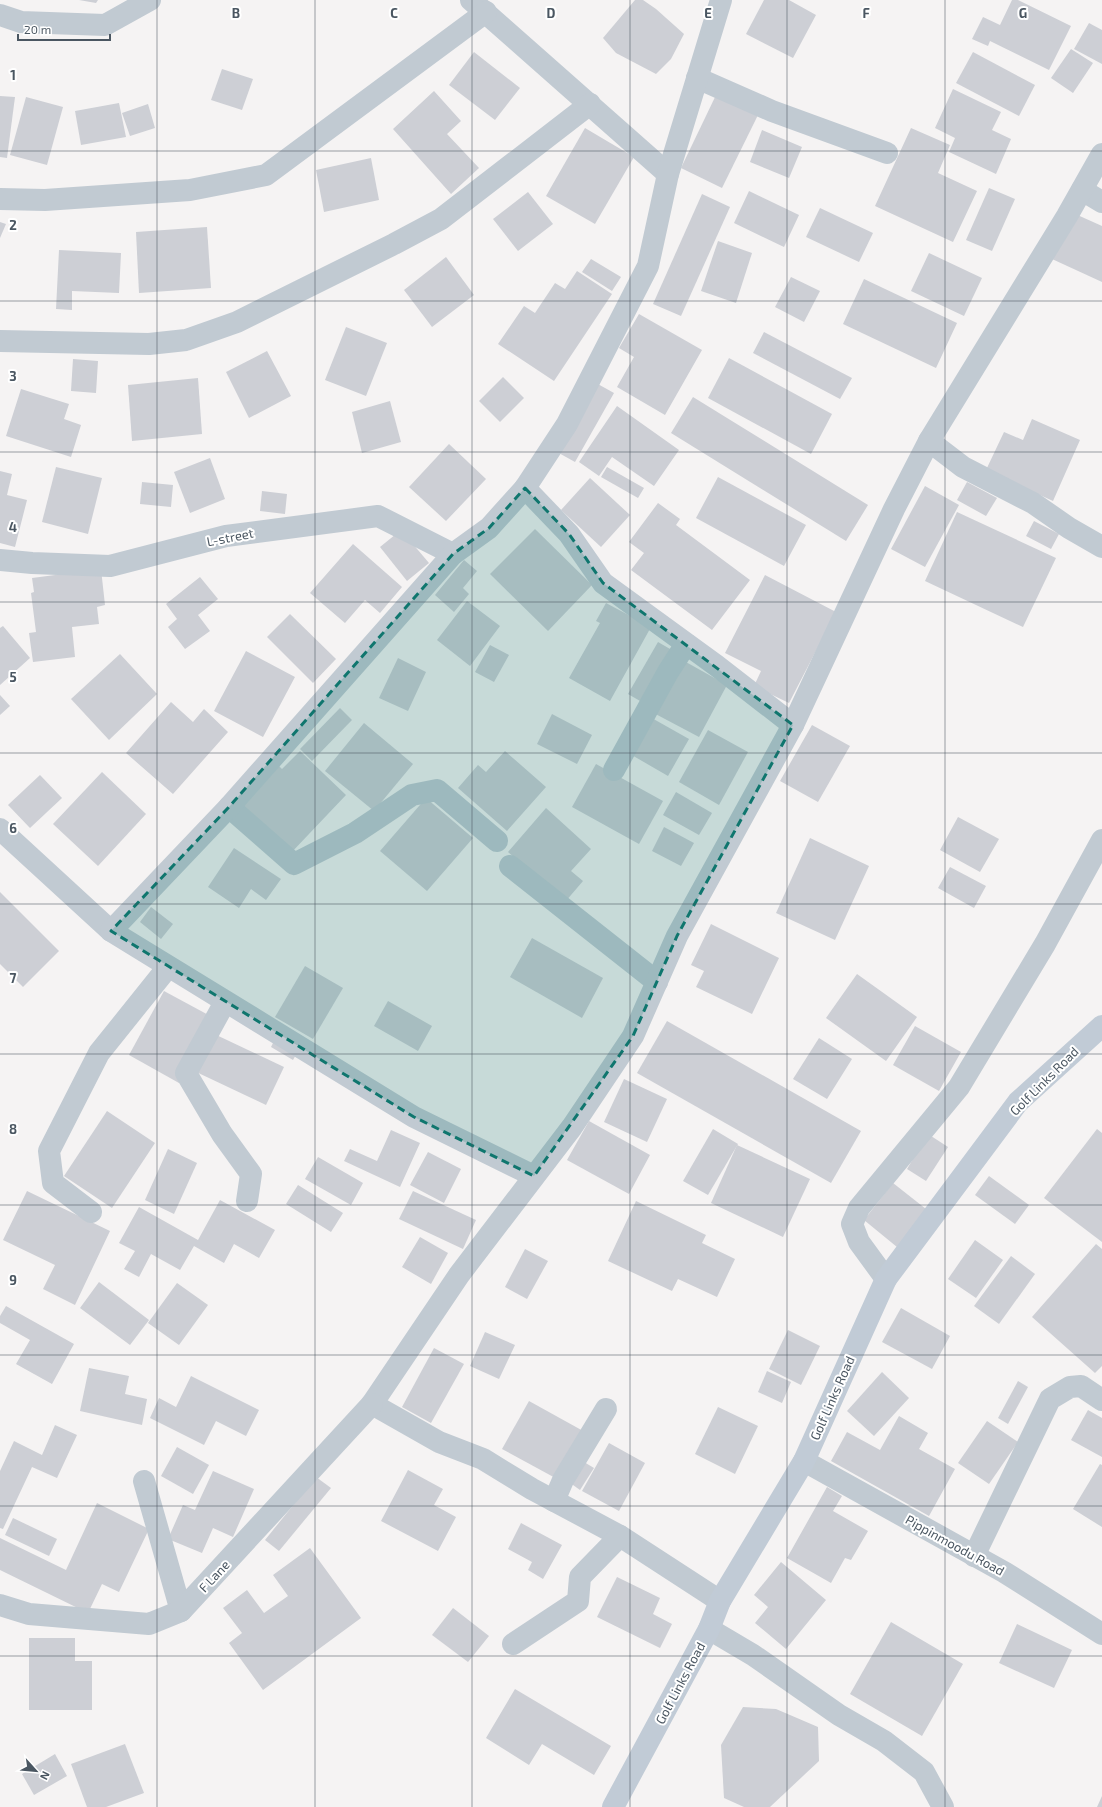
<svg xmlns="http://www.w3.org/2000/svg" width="1102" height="1807" font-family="'Exo 2',sans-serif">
	<rect width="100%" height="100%" fill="#f5f3f3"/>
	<g fill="#cdcfd5">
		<polygon points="79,0 98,0 96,3"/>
		<polygon points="635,0 643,0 656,9 684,34 671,59 656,74 616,53 603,38"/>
		<polygon points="764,0 789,0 816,15 793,58 746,34"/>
		<polygon points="1012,0 1018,0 1071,26 1049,70 990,41 988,46 972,39 983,17 1000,25"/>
		<polygon points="1089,23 1102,30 1102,64 1074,49"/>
		<polygon points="1071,49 1093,63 1073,93 1051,78"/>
		<polygon points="474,52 520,88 495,120 449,85"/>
		<polygon points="973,52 1035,85 1019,116 956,83"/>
		<polygon points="222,69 253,79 242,110 211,100"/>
		<polygon points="953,89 1001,112 992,130 1011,139 996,174 949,152 955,138 935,128"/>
		<polygon points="434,91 461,121 447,134 479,168 451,194 393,129"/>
		<polygon points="716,95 758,115 722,188 681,168"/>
		<polygon points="0,96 15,97 7,158 0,157"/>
		<polygon points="26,97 63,107 47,165 10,155"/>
		<polygon points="119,103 126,137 81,145 75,111"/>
		<polygon points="148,104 155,128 130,136 122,113"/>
		<polygon points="585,128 634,157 595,224 546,196"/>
		<polygon points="911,128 950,145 938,173 977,191 953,242 875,206"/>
		<polygon points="762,130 802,147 789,178 750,162"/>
		<polygon points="371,158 379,200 324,212 316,170"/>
		<polygon points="989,188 1015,199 992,251 966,240"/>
		<polygon points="749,191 799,215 784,247 734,223"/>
		<polygon points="528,192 553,224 518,251 493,219"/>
		<polygon points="702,194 730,207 681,316 653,304"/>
		<polygon points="820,208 873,233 859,262 806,237"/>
		<polygon points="1073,213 1102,226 1102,282 1052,259"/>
		<polygon points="0,222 6,224 0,238"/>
		<polygon points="207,227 211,288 139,293 136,232"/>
		<polygon points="718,241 752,253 736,303 701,291"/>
		<polygon points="59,250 121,253 119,293 72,291 72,310 56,309"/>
		<polygon points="929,253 982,278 964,316 911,291"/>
		<polygon points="446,257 474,295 432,327 404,290"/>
		<polygon points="591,259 621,277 612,291 582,272"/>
		<polygon points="577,271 612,294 554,381 498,344 524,306 535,313 555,283 565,289"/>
		<polygon points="791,277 820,291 804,322 775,307"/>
		<polygon points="864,279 957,323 936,368 843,324"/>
		<polygon points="639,314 702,350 665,415 617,387 634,357 619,348"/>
		<polygon points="346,327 387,343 366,396 325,380"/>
		<polygon points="764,332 852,378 840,399 753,353"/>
		<polygon points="267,351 291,396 249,418 226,372"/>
		<polygon points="729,358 832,414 811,454 708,398"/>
		<polygon points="73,359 98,361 96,393 71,391"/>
		<polygon points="503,377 524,398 500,422 479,401"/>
		<polygon points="198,378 202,434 132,441 128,385"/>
		<polygon points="596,383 614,393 575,462 557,452"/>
		<polygon points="21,389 69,404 64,419 81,425 71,457 6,436"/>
		<polygon points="693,397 868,505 846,541 671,433"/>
		<polygon points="390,401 401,442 362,453 352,412"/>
		<polygon points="617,406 679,450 654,486 612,457 599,476 579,462"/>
		<polygon points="1032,419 1080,440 1053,501 986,470 1004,432 1023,440"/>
		<polygon points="449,444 486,479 446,521 409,487"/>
		<polygon points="210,458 225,499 190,513 174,472"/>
		<polygon points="56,467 102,478 88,534 42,522"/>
		<polygon points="607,467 644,488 638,498 601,477"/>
		<polygon points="0,471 12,474 7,495 27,500 15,547 0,543"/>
		<polygon points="718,477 806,525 784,566 696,518"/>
		<polygon points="590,478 630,515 601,547 561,510"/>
		<polygon points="142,482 173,485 171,507 140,504"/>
		<polygon points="967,482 997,498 986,516 957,500"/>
		<polygon points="925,486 959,505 925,567 891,549"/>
		<polygon points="262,491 287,494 285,514 260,511"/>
		<polygon points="658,503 680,519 676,525 750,580 712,630 631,570 644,553 629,542"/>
		<polygon points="957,512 1056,558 1023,627 925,581"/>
		<polygon points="1034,521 1059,534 1051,549 1026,536"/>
		<polygon points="535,529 592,585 548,631 490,574"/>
		<polygon points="401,530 429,563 407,581 380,547"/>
		<polygon points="353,544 402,587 380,613 365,600 345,623 310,593"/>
		<polygon points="464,560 477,571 463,588 469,594 454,612 435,595"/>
		<polygon points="101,569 105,605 97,607 99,624 72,627 75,657 33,662 29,633 36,632 31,593 34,592 32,578"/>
		<polygon points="765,575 836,612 789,703 754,686 761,671 725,653"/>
		<polygon points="200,577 218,599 198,615 210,631 185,649 168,627 177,619 166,604"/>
		<polygon points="467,601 500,626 470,666 437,640"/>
		<polygon points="606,603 651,627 610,701 569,678 600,623 596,621"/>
		<polygon points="290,614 336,659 313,683 267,637"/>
		<polygon points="3,626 30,658 0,685 0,628"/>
		<polygon points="658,642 677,653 647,705 628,694"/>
		<polygon points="490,645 509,655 494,682 475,672"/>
		<polygon points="246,651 295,677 263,737 214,711"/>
		<polygon points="120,654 157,694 109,740 71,699"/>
		<polygon points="677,657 727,685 699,737 648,710"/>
		<polygon points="398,658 426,672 408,711 379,698"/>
		<polygon points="0,695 10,706 0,715"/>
		<polygon points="171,702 193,722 204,709 228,732 173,794 126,753"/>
		<polygon points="340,708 352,720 312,761 300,749"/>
		<polygon points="552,714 592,735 577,764 537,744"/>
		<polygon points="650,717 689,739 668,776 630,754"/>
		<polygon points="364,723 413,764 374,811 325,771"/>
		<polygon points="812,725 850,746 818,802 780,781"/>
		<polygon points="708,730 748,752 719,805 679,782"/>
		<polygon points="300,751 346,795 290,854 239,804 276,763 282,769"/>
		<polygon points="505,751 546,787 507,831 458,788 478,765 486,772"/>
		<polygon points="596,764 663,801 639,844 572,807"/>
		<polygon points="102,772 146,814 98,866 53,824"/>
		<polygon points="40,775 62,798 30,828 8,805"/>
		<polygon points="676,792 712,813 699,835 663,815"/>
		<polygon points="426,798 473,838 427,891 380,851"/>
		<polygon points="546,808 591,849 571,871 583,881 565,902 508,852"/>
		<polygon points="958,817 999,839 980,872 940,850"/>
		<polygon points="664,827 694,843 681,866 652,851"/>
		<polygon points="810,838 869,866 835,940 776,913"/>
		<polygon points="234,848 281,879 266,900 251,889 239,908 208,887"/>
		<polygon points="950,867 986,886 974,908 938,888"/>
		<polygon points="0,892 59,951 23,987 0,964"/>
		<polygon points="151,907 173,924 161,939 140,922"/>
		<polygon points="711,924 779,958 752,1014 696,987 704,971 691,965"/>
		<polygon points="532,938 603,978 582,1018 510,977"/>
		<polygon points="305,966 343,988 313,1039 275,1017"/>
		<polygon points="857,974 917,1017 886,1061 826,1018"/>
		<polygon points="164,991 214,1018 179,1083 129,1055"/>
		<polygon points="388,1001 432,1026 418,1051 374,1026"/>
		<polygon points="667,1021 861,1131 831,1183 637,1073"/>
		<polygon points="915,1026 961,1052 939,1091 893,1065"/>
		<polygon points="210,1032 284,1067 266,1105 192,1070"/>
		<polygon points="276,1037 298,1051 293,1060 271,1047"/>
		<polygon points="819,1038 852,1059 827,1099 793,1079"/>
		<polygon points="624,1079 667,1099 647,1142 604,1122"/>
		<polygon points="107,1111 155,1143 112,1208 64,1176"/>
		<polygon points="589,1121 650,1155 629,1194 567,1160"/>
		<polygon points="713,1129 738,1144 708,1195 683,1181"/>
		<polygon points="1097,1129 1102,1133 1102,1242 1044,1198"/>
		<polygon points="391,1130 420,1143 400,1187 344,1161 350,1149 377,1161"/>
		<polygon points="928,1134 948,1147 926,1181 907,1169"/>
		<polygon points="737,1145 810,1179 783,1237 711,1203"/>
		<polygon points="168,1149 197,1163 174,1214 145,1200"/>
		<polygon points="428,1152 461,1169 444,1203 410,1185"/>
		<polygon points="318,1157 363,1183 351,1205 305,1179"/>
		<polygon points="989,1176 1029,1205 1015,1224 975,1195"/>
		<polygon points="893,1183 926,1209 897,1247 864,1220"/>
		<polygon points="298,1185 343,1213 331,1232 286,1204"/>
		<polygon points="27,1191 110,1231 75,1305 43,1289 55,1265 3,1240"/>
		<polygon points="413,1191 476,1220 463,1249 399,1219"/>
		<polygon points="220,1200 275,1230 259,1258 234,1244 224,1263 194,1246 180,1270 151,1254 139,1277 124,1269 135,1251 119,1243 139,1207 198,1240"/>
		<polygon points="636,1201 706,1235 702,1243 735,1259 717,1297 678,1279 672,1291 608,1261"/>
		<polygon points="420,1237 448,1253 431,1284 402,1267"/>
		<polygon points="975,1240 1003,1260 976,1298 948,1279"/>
		<polygon points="1096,1244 1102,1249 1102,1366 1095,1373 1032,1317"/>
		<polygon points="525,1249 548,1261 527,1299 505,1287"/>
		<polygon points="1011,1256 1035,1274 999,1324 974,1306"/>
		<polygon points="99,1282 149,1320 130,1345 80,1308"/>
		<polygon points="177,1283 208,1305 179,1345 148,1323"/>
		<polygon points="6,1306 74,1344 52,1384 16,1364 30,1340 0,1323 0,1316"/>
		<polygon points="901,1308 950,1336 932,1369 882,1342"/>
		<polygon points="788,1330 820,1346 801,1385 769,1369"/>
		<polygon points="485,1332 515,1345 499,1379 470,1366"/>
		<polygon points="434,1348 464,1364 431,1423 402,1407"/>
		<polygon points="89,1368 129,1376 125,1394 147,1399 142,1425 80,1411"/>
		<polygon points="767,1371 791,1382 782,1403 758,1392"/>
		<polygon points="882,1372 909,1398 874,1436 847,1411"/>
		<polygon points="191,1376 259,1410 246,1436 216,1421 204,1445 150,1418 159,1398 176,1407"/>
		<polygon points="1018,1381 1028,1387 1008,1424 998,1418"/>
		<polygon points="529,1401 585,1432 559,1480 502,1449"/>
		<polygon points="718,1407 758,1426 735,1474 695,1454"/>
		<polygon points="1088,1410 1102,1418 1102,1457 1071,1440"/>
		<polygon points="899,1416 928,1433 919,1449 955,1469 929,1516 831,1461 847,1432 880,1450"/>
		<polygon points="987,1421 1018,1442 989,1484 958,1463"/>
		<polygon points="55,1425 77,1435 57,1478 32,1467 3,1529 0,1528 0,1471 14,1441 42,1455"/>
		<polygon points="609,1443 645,1463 619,1511 582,1491"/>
		<polygon points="177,1447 209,1465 193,1494 161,1476"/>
		<polygon points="579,1459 594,1468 580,1490 566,1480"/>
		<polygon points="1100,1464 1102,1465 1102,1527 1073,1509"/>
		<polygon points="408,1470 443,1489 434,1505 456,1517 438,1551 381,1521"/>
		<polygon points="213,1471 254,1489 233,1537 213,1528 202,1553 168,1539 183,1505 195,1510"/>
		<polygon points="316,1477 331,1488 279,1551 265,1540"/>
		<polygon points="827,1487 842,1496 833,1511 868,1531 851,1560 845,1558 831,1583 787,1558"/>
		<polygon points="97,1503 149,1529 119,1592 102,1584 88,1613 0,1570 0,1538 66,1570"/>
		<polygon points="13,1518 57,1539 49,1556 5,1535"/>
		<polygon points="521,1523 562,1545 543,1579 528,1570 532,1562 508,1549"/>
		<polygon points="310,1548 361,1618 263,1690 229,1643 242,1633 223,1608 247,1590 264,1613 288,1596 273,1575"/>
		<polygon points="781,1562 826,1600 786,1649 755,1623 768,1607 754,1595"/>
		<polygon points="617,1577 660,1598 653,1614 672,1624 660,1648 597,1617"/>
		<polygon points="453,1608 489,1636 468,1662 432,1635"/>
		<polygon points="891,1622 963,1664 922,1736 850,1694"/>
		<polygon points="1017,1624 1072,1650 1054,1688 999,1663"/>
		<polygon points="29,1638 75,1638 75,1661 92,1661 92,1710 29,1710"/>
		<polygon points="515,1689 611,1746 594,1775 542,1744 529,1765 486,1738"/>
		<polygon points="743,1707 776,1709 818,1727 819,1761 770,1807 744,1807 724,1798 721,1745"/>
		<polygon points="125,1744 144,1793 106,1807 87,1807 71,1764"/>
		<polygon points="55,1754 67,1776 34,1795 22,1774"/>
		<polygon points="1102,1796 1102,1807 1097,1807"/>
	</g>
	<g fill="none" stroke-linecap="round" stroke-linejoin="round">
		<g stroke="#c1cad2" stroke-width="22">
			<polyline points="471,0 668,174"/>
			<polyline points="0,15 21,22 105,25 150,0"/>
			<polyline points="697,78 772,111 887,153"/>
			<polyline points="1082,190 1102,202"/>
			<polyline points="0,199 45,200 190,190 266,175 486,12"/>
			<polyline points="0,341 149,344 186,340 237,322 394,244 441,219 590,104"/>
			<polyline points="929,441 963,467 1033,503 1069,528 1102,547"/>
			<polyline points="525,488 569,534 603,583 717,666 793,725"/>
			<polyline points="0,560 32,563 110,566 226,536 378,516 453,554"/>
			<polyline points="614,770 668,672 686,644"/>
			<polyline points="229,807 294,864 355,833 412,795 437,790 497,841"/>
			<polyline points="0,829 111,931 414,1117 534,1176"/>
			<polyline points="510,866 657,982"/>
			<polyline points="111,931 229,807 453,554 489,528 525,488 567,424 648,266 668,174 721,0"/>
			<polyline points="225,1002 186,1073 222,1134 251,1174 247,1201"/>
			<polyline points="91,1212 53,1183 49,1151 99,1053 168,967"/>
			<polyline points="886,1279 859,1242 852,1224 859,1208 959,1087 1045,944 1102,840"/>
			<polyline points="804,1461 1004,1572 1102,1634"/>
			<polyline points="144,1481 181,1611"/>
			<polyline points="554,1501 563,1480 606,1409"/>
			<polyline points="974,1556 1050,1399 1070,1387 1081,1386 1102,1400"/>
			<polyline points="720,1601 620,1536 532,1489 483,1459 439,1442 372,1404 459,1275 572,1127 633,1036 677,936 793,725 894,509 929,441 1067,216 1102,154"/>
			<polyline points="0,1605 29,1614 149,1624 181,1611 372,1404"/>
			<polyline points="709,1629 753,1655 839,1715 884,1741 924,1772 943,1807"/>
			<polyline points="513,1644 578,1601 580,1577 620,1536"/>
		</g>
		<polyline stroke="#c1cbd6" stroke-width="22" points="613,1807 709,1629 720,1601 804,1461 886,1279 1018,1102 1102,1026"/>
	</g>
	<path fill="#0f766e" fill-opacity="0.2" stroke="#0f766e" stroke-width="3" stroke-dasharray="8 5" stroke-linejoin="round" d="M525 488 569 534 603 583 793 725 677 936 633 1036 534 1176 414 1117 111 931 229 807 453 554 489 528Z"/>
	<path fill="none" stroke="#4a5661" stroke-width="1" stroke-opacity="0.55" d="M157 0V1807M315 0V1807M472 0V1807M630 0V1807M787 0V1807M945 0V1807M0 151H1102M0 301H1102M0 452H1102M0 602H1102M0 753H1102M0 904H1102M0 1054H1102M0 1205H1102M0 1355H1102M0 1506H1102M0 1656H1102"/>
	<g text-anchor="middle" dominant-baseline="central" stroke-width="4" stroke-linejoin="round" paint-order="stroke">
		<g font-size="13" fill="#4a5661" stroke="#fff">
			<text transform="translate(230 537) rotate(-11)">L-street</text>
			<text transform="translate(1044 1081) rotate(-45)">Golf Links Road</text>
			<text transform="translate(832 1398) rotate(-66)">Golf Links Road</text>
			<text transform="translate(955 1545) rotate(29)">Pippinmoodu Road</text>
			<text transform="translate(214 1576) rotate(-47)">F Lane</text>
			<text transform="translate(680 1683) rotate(-62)">Golf Links Road</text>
		</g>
	</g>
	<g font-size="13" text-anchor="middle" font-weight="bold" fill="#4a5661" stroke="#fff" stroke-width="4" stroke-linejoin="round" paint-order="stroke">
		<text x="236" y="18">B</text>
		<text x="394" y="18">C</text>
		<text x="551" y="18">D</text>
		<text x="708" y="18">E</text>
		<text x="866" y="18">F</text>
		<text x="1023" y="18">G</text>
		<text x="13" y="80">1</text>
		<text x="13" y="230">2</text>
		<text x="13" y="381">3</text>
		<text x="13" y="532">4</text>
		<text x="13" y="682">5</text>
		<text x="13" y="833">6</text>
		<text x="13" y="983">7</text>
		<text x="13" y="1134">8</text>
		<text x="13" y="1285">9</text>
	</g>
	<g transform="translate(36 1771) rotate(117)" stroke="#ffffff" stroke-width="3" paint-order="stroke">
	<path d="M0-3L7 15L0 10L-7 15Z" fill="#4a5661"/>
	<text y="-6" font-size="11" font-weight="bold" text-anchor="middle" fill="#4a5661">N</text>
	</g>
	<path d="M18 34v6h92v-6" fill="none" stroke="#4a5661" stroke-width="2"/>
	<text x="24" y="34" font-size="12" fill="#4a5661" stroke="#ffffff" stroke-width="3" paint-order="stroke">20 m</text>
</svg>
